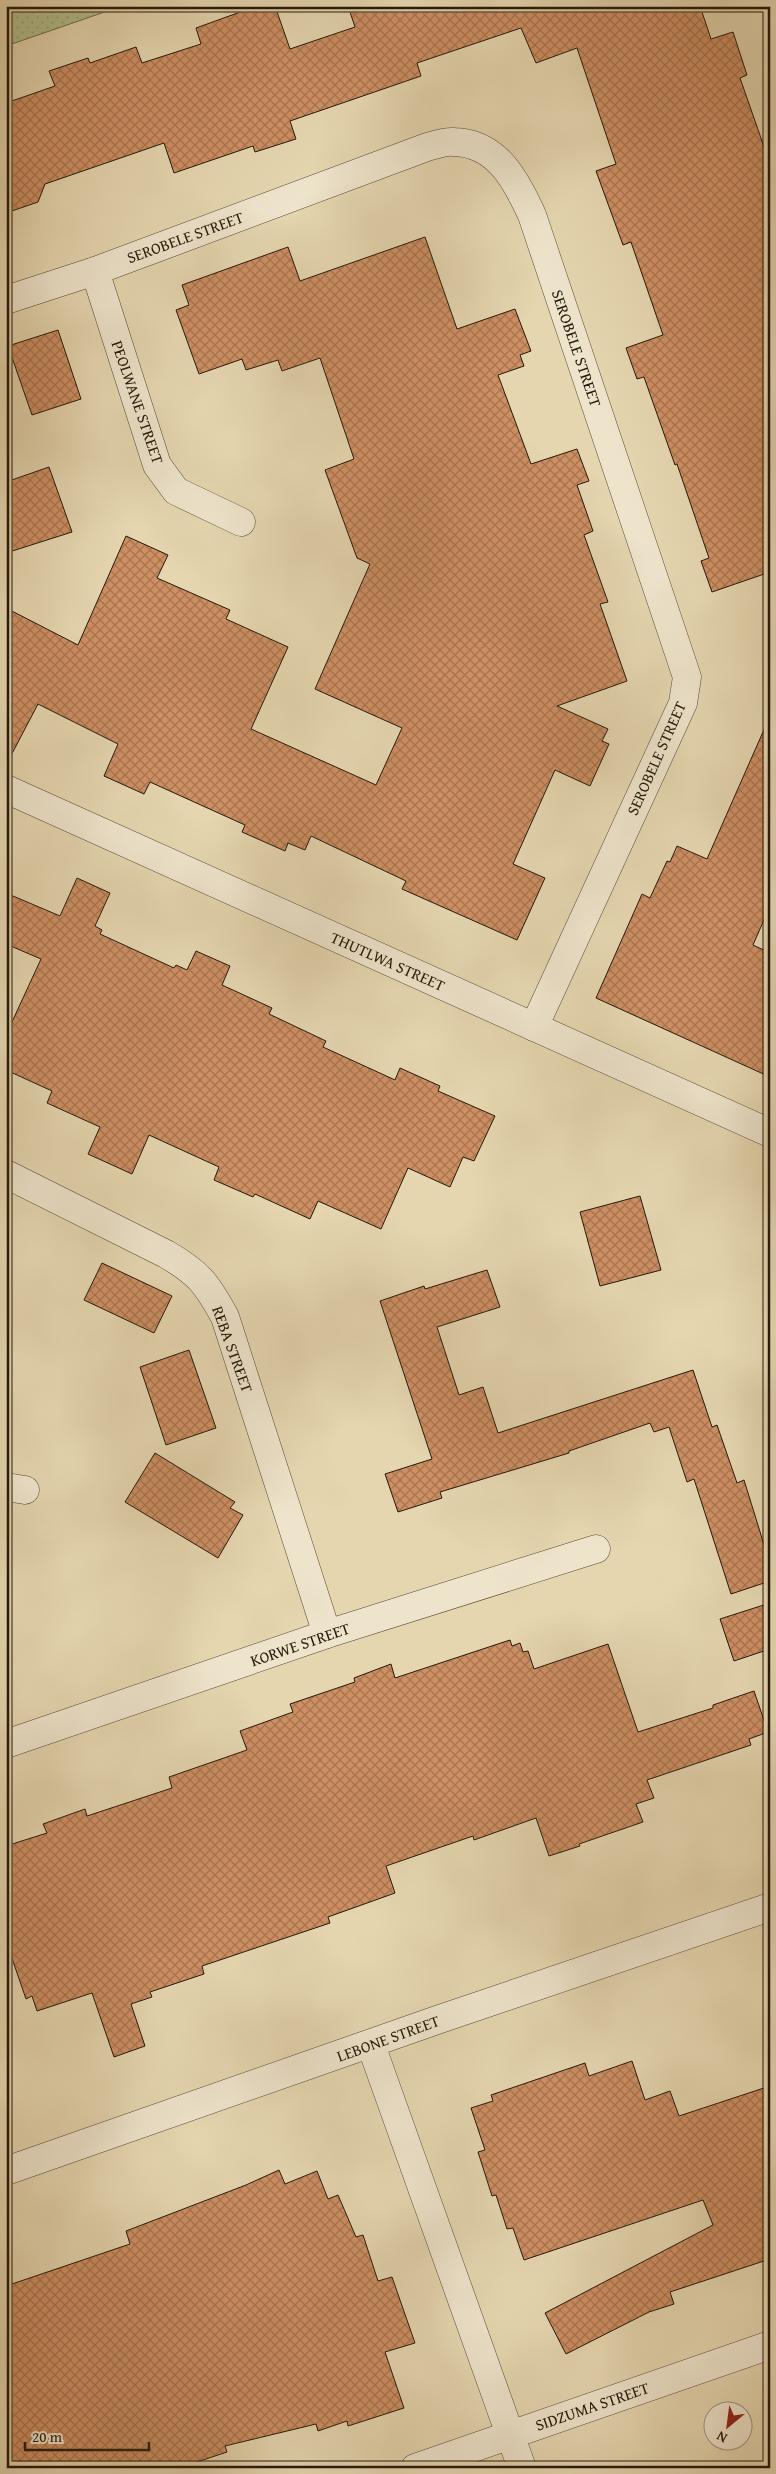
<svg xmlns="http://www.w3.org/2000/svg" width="776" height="2474" font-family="'Gentium Book Plus',serif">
	<defs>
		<pattern id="grass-dots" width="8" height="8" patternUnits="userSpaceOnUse" patternTransform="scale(1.25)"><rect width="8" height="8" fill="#b3be8c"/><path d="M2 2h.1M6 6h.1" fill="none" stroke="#9aa377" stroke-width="1.8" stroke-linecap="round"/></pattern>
		<pattern id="building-cross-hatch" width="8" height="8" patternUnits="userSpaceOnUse" patternTransform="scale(1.25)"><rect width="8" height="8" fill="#ce8f63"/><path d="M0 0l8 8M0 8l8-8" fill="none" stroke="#a77450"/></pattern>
	</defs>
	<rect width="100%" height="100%" fill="#e5d6b0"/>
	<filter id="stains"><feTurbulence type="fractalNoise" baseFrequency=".004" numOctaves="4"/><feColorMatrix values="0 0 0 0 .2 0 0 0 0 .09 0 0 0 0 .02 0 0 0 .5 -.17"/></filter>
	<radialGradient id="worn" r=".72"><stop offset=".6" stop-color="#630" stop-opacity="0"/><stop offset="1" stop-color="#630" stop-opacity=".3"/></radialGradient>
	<polygon fill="url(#grass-dots)" stroke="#6c6c4b" points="6,6 122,6 6,46"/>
	<g fill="url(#building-cross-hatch)" stroke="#25190a">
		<polygon points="257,6 275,6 290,49 355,27 348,6 700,6 711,39 733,32 747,75 740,78 770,164 770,572 712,592 701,561 709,558 677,464 675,465 644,377 637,379 626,348 663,335 631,242 623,245 596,171 616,164 577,48 536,63 521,28 417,63 421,76 290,121 296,139 255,152 253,146 174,173 164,143 45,184 38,202 6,213 6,103 55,86 49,71 88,58 90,63 136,47 142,63 201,44 196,28"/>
		<polygon points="425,237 457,329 515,309 531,351 520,355 524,366 498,375 531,464 577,449 589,481 577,485 593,531 584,535 608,602 600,604 627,681 557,706 608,729 602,741 609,744 590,786 555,770 513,864 545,878 517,940 402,889 406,881 311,836 305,850 288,843 285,851 242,832 245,825 150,782 144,794 104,776 118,744 38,704 6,765 6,608 78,645 126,536 168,555 157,578 230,610 226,619 288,647 251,729 376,785 402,728 315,689 370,564 357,558 325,470 354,459 320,358 282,371 278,360 246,370 242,359 199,374 176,310 189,305 182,285 288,247 300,281"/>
		<polygon points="58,330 81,399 32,415 8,346"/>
		<polygon points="49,467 72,532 6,553 6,482"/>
		<polygon points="770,716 770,906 753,945 770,953 770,1077 596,998 642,894 650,898 667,861 670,862 677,846 707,859"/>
		<polygon points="77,878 110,893 95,926 102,930 100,934 174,968 176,965 187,970 196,951 230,966 222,985 272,1008 269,1014 326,1041 323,1047 395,1080 400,1068 440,1086 438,1091 495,1116 474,1161 463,1157 450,1187 408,1168 381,1229 318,1201 310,1219 255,1194 253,1197 214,1180 219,1167 149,1135 132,1174 88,1154 100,1127 47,1103 52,1091 6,1070 6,1035 41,959 6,944 6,893 60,916"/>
		<polygon points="640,1196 661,1270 600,1286 580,1212"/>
		<polygon points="102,1263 172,1296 154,1333 84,1300"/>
		<polygon points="487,1270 500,1307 437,1327 459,1395 483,1387 498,1433 693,1370 712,1427 717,1425 737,1483 744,1480 770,1564 770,1581 731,1594 694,1479 687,1482 669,1427 654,1432 650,1423 569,1451 569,1453 440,1492 442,1498 398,1512 385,1474 432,1459 380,1301 424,1286 425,1289"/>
		<polygon points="189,1350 216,1428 166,1445 140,1367"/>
		<polygon points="155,1453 235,1502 230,1508 243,1515 218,1558 125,1502"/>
		<polygon points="770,1603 770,1649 734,1661 720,1619"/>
		<polygon points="510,1640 512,1646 520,1643 523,1652 528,1651 534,1669 608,1644 638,1732 713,1708 713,1705 754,1691 768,1732 749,1739 751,1745 647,1780 654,1798 636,1804 643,1822 579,1844 580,1846 549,1856 536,1818 474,1840 473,1836 386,1866 395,1893 328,1917 330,1923 202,1966 204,1974 150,1992 152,1997 131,2004 145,2046 114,2057 92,1993 37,2011 32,1996 26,1999 6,1941 6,1846 47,1833 43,1824 85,1809 87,1816 172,1788 169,1777 247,1750 240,1731 293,1712 290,1704 355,1682 354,1678 391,1664 395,1678"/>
		<polygon points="632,2061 645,2100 670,2091 679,2116 770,2086 770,2259 670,2292 674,2304 649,2312 566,2354 545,2313 713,2225 703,2200 524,2260 513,2228 507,2229 496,2195 492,2196 478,2152 485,2150 471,2108 493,2101 491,2095 585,2063 589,2076"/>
		<polygon points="279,2170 285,2184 317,2171 328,2199 338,2195 356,2237 363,2235 378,2281 392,2277 415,2343 385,2352 404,2408 348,2426 347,2421 318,2431 316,2424 225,2446 227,2452 179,2468 6,2468 6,2286 130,2244 126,2231 246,2185"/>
	</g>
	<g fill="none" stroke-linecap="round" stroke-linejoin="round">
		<defs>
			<g id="minor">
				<polyline points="95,271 157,465 176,491 241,522"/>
				<path d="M6 300 95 271 427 147C435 145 445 141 454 142 497 143 516 180 532 215L687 677 683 703 534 1027"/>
				<polyline points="6,789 770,1133"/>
				<path d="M6 1174 166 1254C199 1273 207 1284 225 1317L327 1634"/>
				<polyline points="6,1487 25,1490"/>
				<polyline points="6,1744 327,1634 596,1549"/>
				<polyline points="371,2045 522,2468"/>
				<polyline points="6,2171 437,2020 770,1907"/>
				<polyline points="415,2468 770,2345"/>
			</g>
		</defs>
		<use href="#minor" stroke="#554834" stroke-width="29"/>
		<use href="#minor" stroke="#eee4cc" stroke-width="28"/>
	</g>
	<g text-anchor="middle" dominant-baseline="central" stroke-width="4" stroke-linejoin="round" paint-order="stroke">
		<g font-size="16" fill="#25190a" stroke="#eee4cc">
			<text transform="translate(185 237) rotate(-20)">SEROBELE STREET</text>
			<text transform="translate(577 348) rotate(71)">SEROBELE STREET</text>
			<text transform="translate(138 402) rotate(71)">PEOLWANE STREET</text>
			<text transform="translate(656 758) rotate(-66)">SEROBELE STREET</text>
			<text transform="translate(388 961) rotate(24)">THUTLWA STREET</text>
			<text transform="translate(233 1349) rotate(70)">REBA STREET</text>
			<text transform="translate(300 1644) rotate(-19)">KORWE STREET</text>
			<text transform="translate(388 2038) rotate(-20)">LEBONE STREET</text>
			<text transform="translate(592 2406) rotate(-19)">SIDZUMA STREET</text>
		</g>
	</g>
	<rect width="776" height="2474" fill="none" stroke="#e5d6b0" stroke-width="25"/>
	<rect x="8" y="8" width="761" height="2459" fill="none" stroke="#25190a" stroke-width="2.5"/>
	<rect x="12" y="12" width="751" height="2449" fill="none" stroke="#25190a"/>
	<g transform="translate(728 2426) rotate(209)"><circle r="24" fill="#eee4cc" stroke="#9e937e"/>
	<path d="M0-4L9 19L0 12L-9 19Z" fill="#8f2418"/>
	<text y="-8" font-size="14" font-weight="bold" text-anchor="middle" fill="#25190a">N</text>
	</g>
	<path d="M25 2442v8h124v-8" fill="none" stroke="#25190a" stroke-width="2.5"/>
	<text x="32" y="2442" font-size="15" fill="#25190a" stroke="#eee4cc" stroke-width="4" paint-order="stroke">20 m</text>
	<rect width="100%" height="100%" filter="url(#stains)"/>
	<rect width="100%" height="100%" fill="url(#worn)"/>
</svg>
